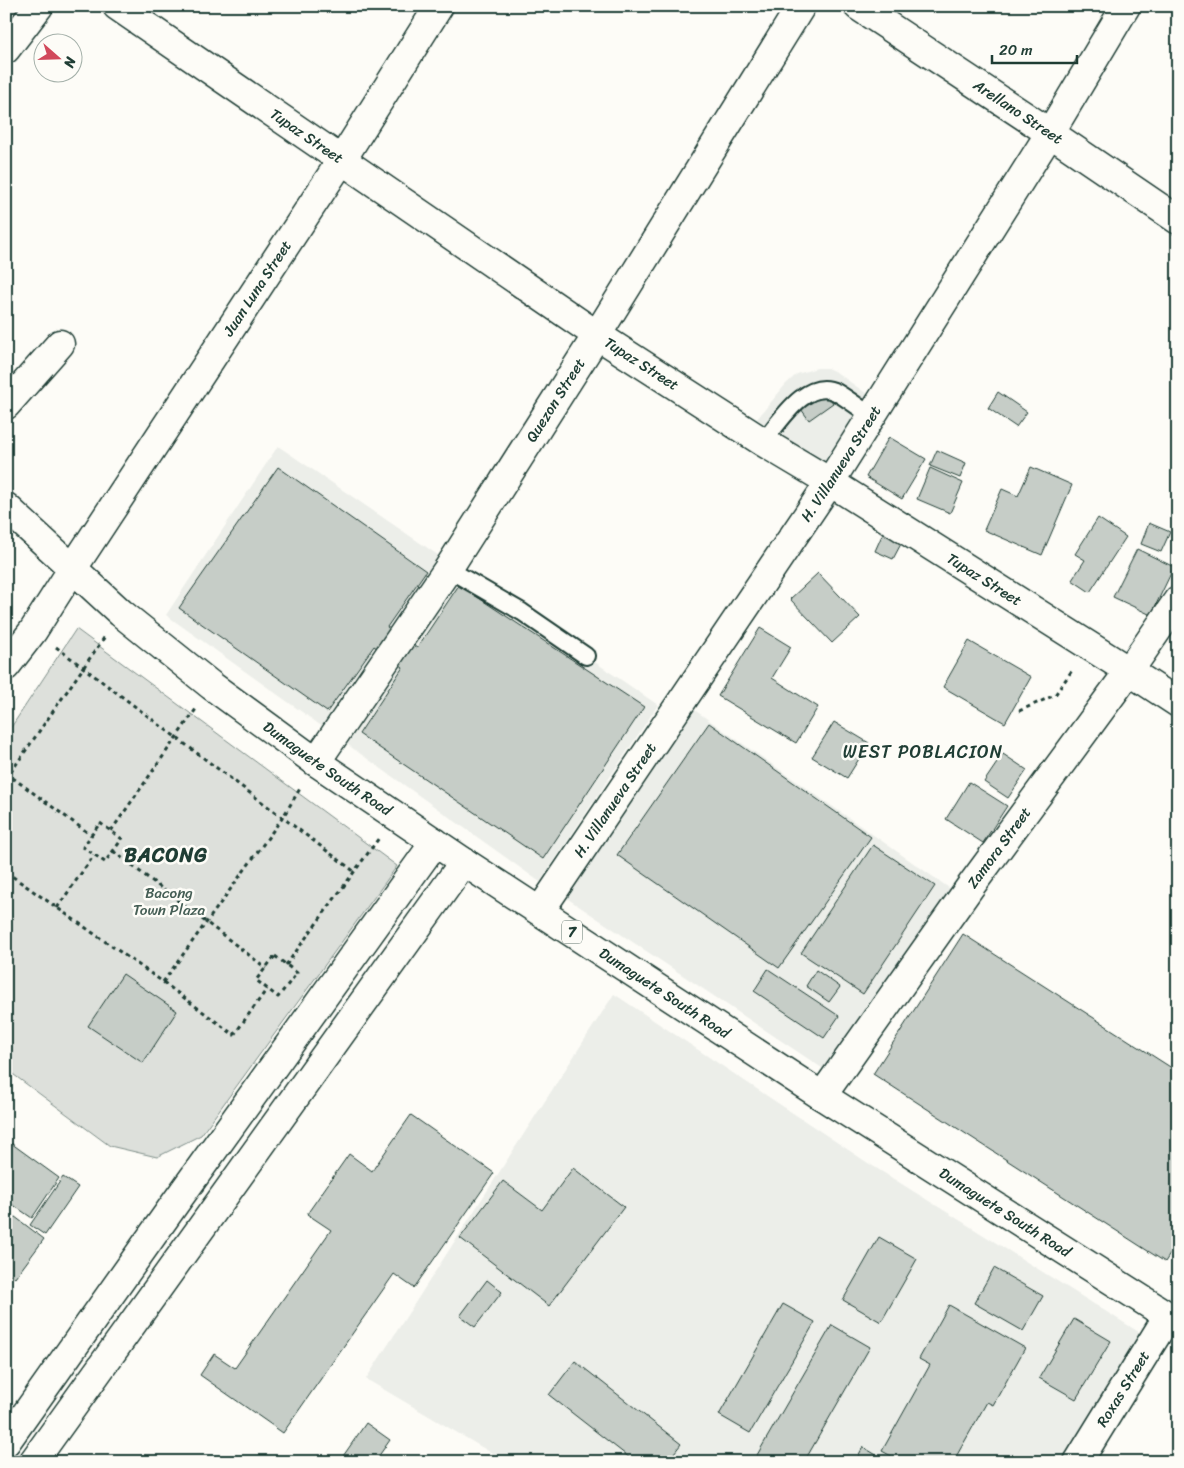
<svg xmlns="http://www.w3.org/2000/svg" width="1184" height="1468" font-family="Sriracha,sans-serif">
	<rect width="100%" height="100%" fill="#fdfcf7"/>
	<filter id="ink" filterUnits="userSpaceOnUse"><feTurbulence type="fractalNoise" baseFrequency=".02" numOctaves="2"/><feDisplacementMap in="SourceGraphic" scale="10" xChannelSelector="R" yChannelSelector="G"/><feConvolveMatrix kernelMatrix="1 2 1 2 8 2 1 2 1" color-interpolation-filters="sRGB"/></filter>
	<g filter="url(#ink)">
		<g fill="#eceee9">
			<polygon points="817,368 827,368 836,372 867,394 823,464 757,419 786,384 797,374"/>
			<polygon points="278,446 658,705 540,882 166,615"/>
			<polygon points="693,709 952,890 825,1070 562,895"/>
			<polygon points="614,994 868,1163 1142,1334 1064,1462 507,1462 366,1379"/>
		</g>
		<polygon fill="#dde0db" stroke="#7e8e88" points="76,629 397,866 201,1135 157,1157 110,1146 6,1069 6,735"/>
		<g fill="#c6cdc7" stroke="#1f3d34">
			<polygon points="826,392 833,403 809,420 801,409"/>
			<polygon points="998,392 1027,412 1016,427 988,408"/>
			<polygon points="889,437 926,459 902,499 866,477"/>
			<polygon points="937,450 966,463 960,478 930,466"/>
			<polygon points="278,467 426,571 387,627 417,648 459,585 644,707 543,859 359,734 403,667 374,646 327,712 179,608"/>
			<polygon points="1031,467 1072,485 1042,555 984,530 1002,489 1018,496"/>
			<polygon points="930,468 963,483 950,513 917,499"/>
			<polygon points="1098,518 1126,537 1090,592 1072,580 1085,560 1075,554"/>
			<polygon points="1149,523 1170,532 1161,552 1141,544"/>
			<polygon points="883,533 902,542 893,559 875,551"/>
			<polygon points="1137,549 1174,567 1151,615 1113,597"/>
			<polygon points="818,573 860,617 832,643 790,599"/>
			<polygon points="760,628 791,647 772,678 818,707 796,743 718,696"/>
			<polygon points="969,641 1031,677 1005,723 943,687"/>
			<polygon points="834,722 869,743 847,778 812,757"/>
			<polygon points="709,723 871,837 779,968 617,855"/>
			<polygon points="1003,754 1027,770 1008,798 984,782"/>
			<polygon points="969,782 1007,806 983,843 946,819"/>
			<polygon points="873,845 935,886 863,994 801,953"/>
			<polygon points="963,934 1178,1072 1178,1242 1165,1262 873,1074"/>
			<polygon points="768,969 839,1016 824,1038 754,991"/>
			<polygon points="816,970 840,987 829,1002 806,986"/>
			<polygon points="123,974 177,1011 143,1063 88,1026"/>
			<polygon points="411,1115 494,1173 414,1288 394,1274 283,1433 200,1375 214,1354 235,1368 331,1230 307,1214 349,1154 372,1171"/>
			<polygon points="8,1141 59,1178 32,1218 6,1200 6,1143"/>
			<polygon points="573,1168 624,1207 549,1306 460,1238 503,1181 542,1210"/>
			<polygon points="63,1177 78,1187 45,1235 30,1225"/>
			<polygon points="6,1210 44,1239 15,1278 6,1271"/>
			<polygon points="879,1237 917,1259 881,1322 843,1300"/>
			<polygon points="994,1268 1043,1296 1023,1331 974,1303"/>
			<polygon points="487,1280 502,1292 475,1327 460,1316"/>
			<polygon points="783,1304 815,1322 750,1433 719,1415"/>
			<polygon points="949,1305 1025,1348 993,1405 987,1402 953,1462 902,1462 882,1451 930,1365 919,1359"/>
			<polygon points="1074,1319 1111,1341 1076,1399 1039,1378"/>
			<polygon points="832,1325 870,1347 804,1462 753,1462"/>
			<polygon points="575,1361 681,1444 667,1462 635,1462 549,1395"/>
			<polygon points="366,1423 390,1440 378,1457 385,1462 339,1462"/>
			<polygon points="863,1447 888,1462 855,1462"/>
		</g>
		<g fill="none" stroke-linecap="round" stroke-linejoin="round">
			<defs>
				<g id="lane">
					<path d="M763 442C779 423 806 377 836 392 848 399 860 408 871 416"/>
					<polyline points="448,569 522,612 586,656"/>
				</g>
				<g id="street">
					<path id="s1" d="M117 6 597 335 763 442 830 482 1129 671 1178 703"/>
					<path id="s2" d="M858 6 1050 133 1178 220"/>
					<polyline points="6,49 39,6"/>
					<polyline points="6,405 60,344"/>
					<path id="s3" d="M73 568 341 161 439 6"/>
					<path id="s4" d="M316 762 448 569 597 335 801 6"/>
					<path id="s5" d="M822 1096 970 887 1129 671 1178 600"/>
					<polyline points="6,1442 176,1202 435,842"/>
					<polyline points="33,1462 464,862"/>
				</g>
				<g id="secondary">
					<polyline points="6,666 33,631 73,568"/>
					<path id="s6" d="M540 911 830 482 1050 133 1126 6"/>
					<path id="s7" d="M1078 1462 1168 1316"/>
				</g>
				<g id="primary">
					<path id="s8" d="M6 507 121 613 212 686 316 762 464 862 822 1096 1168 1316 1178 1320"/>
				</g>
			</defs>
			<use href="#lane" stroke="#1f3d34" stroke-width="20"/>
			<use href="#street" stroke="#1f3d34" stroke-width="31"/>
			<use href="#secondary" stroke="#1f3d34" stroke-width="31"/>
			<use href="#primary" stroke="#1f3d34" stroke-width="31"/>
			<g stroke="#1f3d34" stroke-width="3" stroke-dasharray="4 4" stroke-linecap="butt">
				<polyline points="56,647 355,872"/>
				<polyline points="1019,711 1055,695 1073,669"/>
				<polyline points="6,773 91,835"/>
				<polyline points="6,779 106,635"/>
				<polygon points="100,823 122,839 105,862 83,847"/>
				<polyline points="111,831 196,709"/>
				<polyline points="113,851 266,968"/>
				<polyline points="6,872 163,982 234,1035 267,989"/>
				<polyline points="57,908 94,855"/>
				<polygon points="275,956 297,973 278,997 256,980"/>
				<polyline points="286,965 379,838"/>
				<polyline points="163,982 283,817 301,787"/>
			</g>
			<use href="#lane" stroke="#fdfcf7" stroke-width="16"/>
			<use href="#street" stroke="#fdfcf7" stroke-width="28"/>
			<use href="#secondary" stroke="#fdfcf7" stroke-width="28"/>
			<use href="#primary" stroke="#fdfcf7" stroke-width="28"/>
		</g>
	</g>
	<g text-anchor="middle" dominant-baseline="central" stroke-width="5" stroke-linejoin="round" paint-order="stroke">
		<rect fill="#fdfcf7" stroke="#62766e" stroke-width="1" x="562" y="920.5" width="20" height="23" rx="4"/>
		<g font-size="14" font-weight="bold" fill="#1f3d34">
			<text x="572" y="932">7</text>
		</g>
		<g font-size="15" fill="#1f3d34" stroke="#fdfcf7">
			<text stroke="none"><textPath href="#s2" startOffset="192">Arellano Street</textPath></text>
			<text stroke="none"><textPath href="#s1" startOffset="230">Tupaz Street</textPath></text>
			<text stroke="none"><textPath href="#s3" startOffset="335">Juan Luna Street</textPath></text>
			<text stroke="none"><textPath href="#s1" startOffset="635">Tupaz Street</textPath></text>
			<text stroke="none"><textPath href="#s4" startOffset="434">Quezon Street</textPath></text>
			<text stroke="none"><textPath href="#s6" startOffset="539">H. Villanueva Street</textPath></text>
			<text stroke="none"><textPath href="#s1" startOffset="1040">Tupaz Street</textPath></text>
			<text stroke="none"><textPath href="#s8" startOffset="415">Dumaguete South Road</textPath></text>
			<text stroke="none"><textPath href="#s6" startOffset="134">H. Villanueva Street</textPath></text>
			<text stroke="none"><textPath href="#s5" startOffset="305">Zamora Street</textPath></text>
			<text stroke="none"><textPath href="#s8" startOffset="820">Dumaguete South Road</textPath></text>
			<text stroke="none"><textPath href="#s8" startOffset="1225">Dumaguete South Road</textPath></text>
			<text stroke="none"><textPath href="#s7" startOffset="86">Roxas Street</textPath></text>
		</g>
		<g font-size="15" fill="#455e55" stroke="#fdfcf7">
			<text x="169" y="893">Bacong<tspan x="169" dy="17">Town Plaza</tspan></text>
		</g>
		<g font-size="18" letter-spacing="1" fill="#1f3d34" stroke="#fdfcf7">
			<text x="923" y="752">WEST POBLACION</text>
		</g>
		<g font-size="20" font-weight="bold" letter-spacing="1" fill="#1f3d34" stroke="#fdfcf7">
			<text x="166" y="855">BACONG</text>
		</g>
	</g>
	<rect width="1184" height="1468" fill="none" stroke="#fdfcf7" stroke-width="25"/>
	<rect x="12" y="12" width="1159" height="1443" fill="none" stroke="#1f3d34" stroke-width="2" filter="url(#ink)"/>
	<g transform="translate(58 58) rotate(110)"><circle r="24" fill="#fdfcf7" stroke="#a4b0a9"/>
	<path d="M0-4L9 19L0 12L-9 19Z" fill="#d1495b"/>
	<text y="-8" font-size="14" font-weight="bold" text-anchor="middle" fill="#1f3d34">N</text>
	</g>
	<path d="M992 55v8h85v-8" fill="none" stroke="#1f3d34" stroke-width="2.5"/>
	<text x="999" y="55" font-size="15" fill="#1f3d34" stroke="#fdfcf7" stroke-width="4" paint-order="stroke">20 m</text>
</svg>
